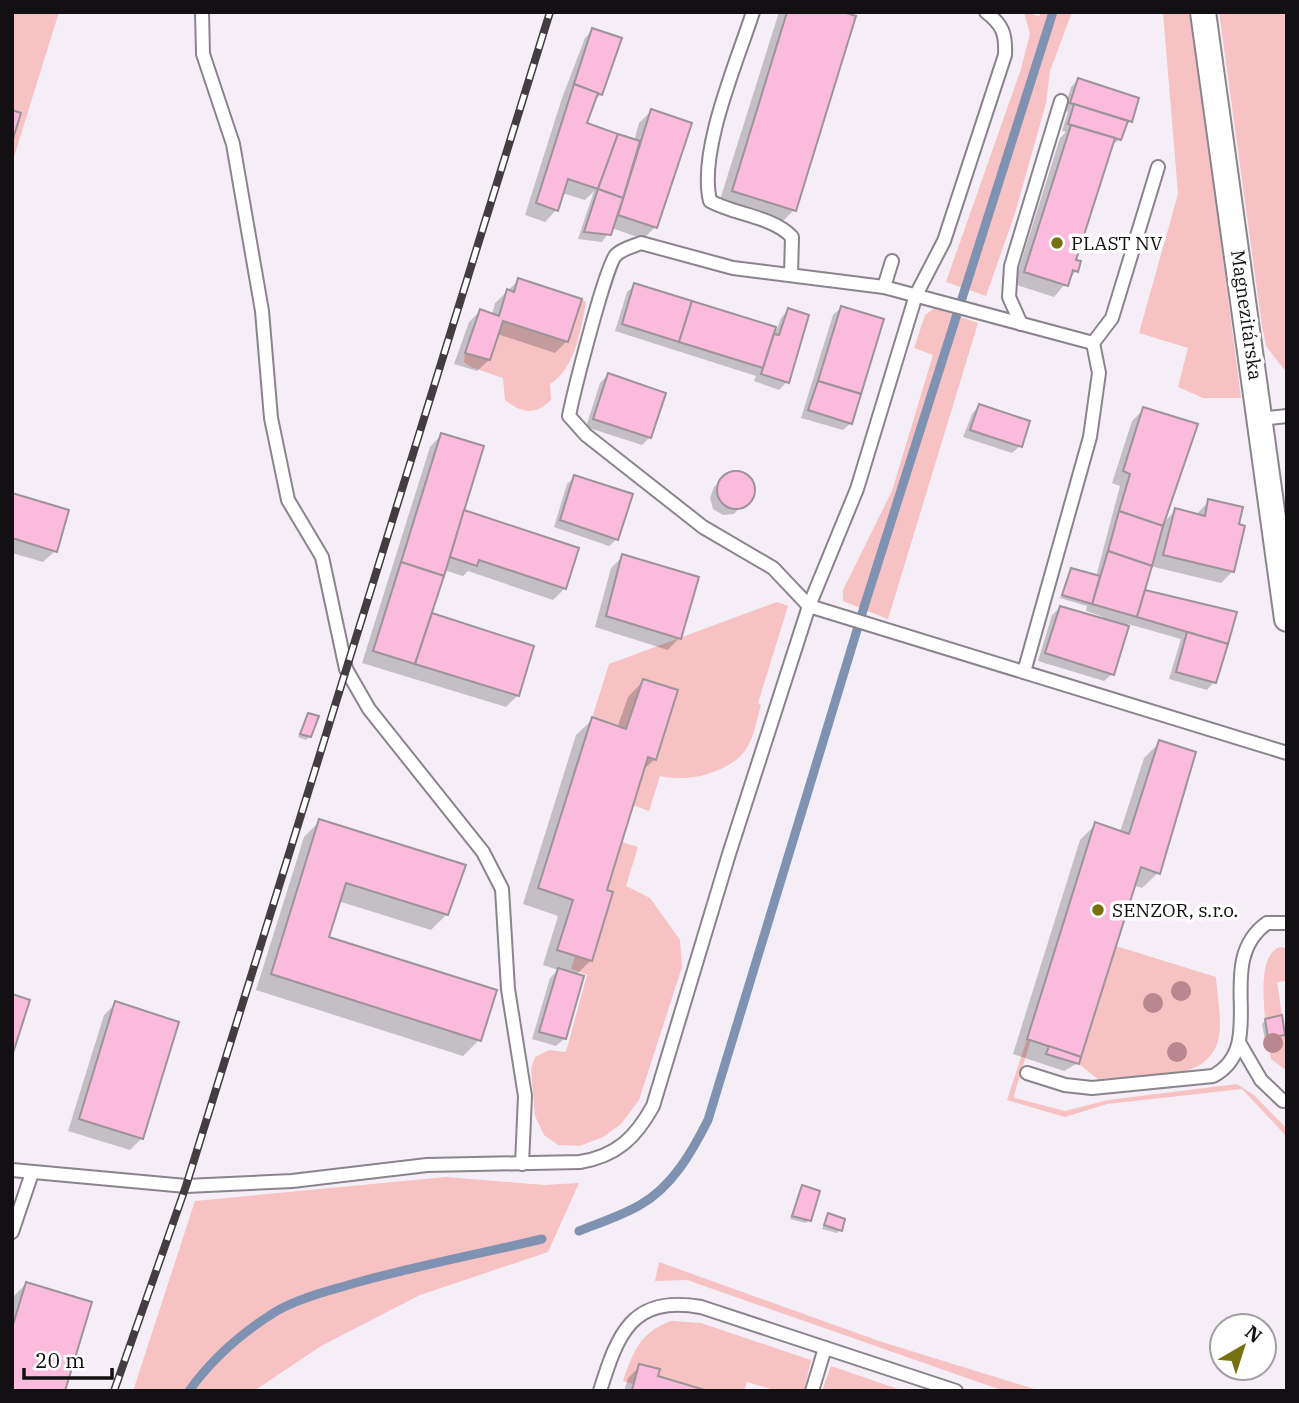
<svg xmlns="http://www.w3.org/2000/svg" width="1299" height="1403" font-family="'IBM Plex Serif',serif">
	<rect width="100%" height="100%" fill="#f5eef7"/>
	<g fill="#f6c2c4">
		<polygon points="12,12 59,12 12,163 12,142 21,113 12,110"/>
		<polygon points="1024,12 1039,16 1041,12 1072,12 1050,71 1046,103 1015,213 986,296 946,282 1021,69 1030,34"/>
		<polygon points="1163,12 1191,12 1241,398 1203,398 1178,387 1188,348 1139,333 1178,194"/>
		<polygon points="1219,12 1287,12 1287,373 1266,346 1262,326"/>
		<path d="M582 299 586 302C581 329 575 369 550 384L551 400C536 415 522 414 505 400L503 378 471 367 464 362 465 353 490 360 503 321 568 342Z"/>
		<polygon points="935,308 978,323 888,619 843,601 843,590 892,491 933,355 914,348 925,315"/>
		<path d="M777 602 788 606 758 703 761 705C757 718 755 734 748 746 733 773 687 783 660 776L649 811 633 805 648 757 656 759 678 690 643 679 626 729 592 718 609 664Z"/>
		<polygon points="622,842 638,847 626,886 650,898 680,940 682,967 639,1100 621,1124 603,1137 580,1146 558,1145 544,1135 535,1116 531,1069 535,1057 549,1050 566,1052 587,975 571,969 575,956 592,961 613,892 607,890"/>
		<path d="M1116 946 1216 977C1217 995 1222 1017 1219 1036 1211 1086 1135 1076 1098 1079L1079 1064Z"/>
		<path d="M1280 947 1285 948 1286 981 1277 982 1282 1015 1265 1019C1264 1000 1258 954 1280 947Z"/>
		<polygon points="1285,1035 1287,1071 1271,1059 1268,1038"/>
		<polygon points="1027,1039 1031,1040 1014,1095 1015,1098 1065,1111 1108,1100 1237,1084 1254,1095 1287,1129 1287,1137 1242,1089 1107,1104 1065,1117 1007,1100"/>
		<polygon points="446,1177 544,1185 579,1183 548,1252 420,1295 321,1346 254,1391 133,1391 195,1201"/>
		<polygon points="659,1262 879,1341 1041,1391 1004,1391 687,1280 655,1281"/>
		<path d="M671 1321 701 1323 811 1360 804 1391H778L747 1382 744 1391H708L658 1376 660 1369 640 1364 633 1384 623 1381C633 1352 640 1332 671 1321Z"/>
		<polygon points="831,1366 904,1391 822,1391"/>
	</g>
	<g fill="#0003">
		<polygon points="779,12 837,12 794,210 778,226 718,206"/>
		<polygon points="593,30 601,94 593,102 585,124 634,141 639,123 651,111 655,227 643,239 612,228 602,242 578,239 594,191 585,200 562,193 556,210 545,222 525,215 562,98 585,38"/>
		<polygon points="1078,80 1130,121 1123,128 1120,139 1111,146 1074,261 1076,271 1054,297 1014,284 1060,138 1066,132 1062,131 1068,112 1064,110 1071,87"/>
		<polygon points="519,280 567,341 555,353 497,334 489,360 477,371 454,364 469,322 480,311 492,315 495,303"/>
		<polygon points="635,285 777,329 781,318 788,310 787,382 779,390 754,381 756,376 615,331 627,292"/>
		<polygon points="841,308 851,423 843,430 801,418 833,315"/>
		<polygon points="608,375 650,437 642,445 586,427 600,383"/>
		<polygon points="979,406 1020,446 1012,453 963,437 972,414"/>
		<polygon points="1144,409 1162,524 1176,510 1196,515 1209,501 1233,571 1221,583 1150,566 1142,591 1235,613 1214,682 1207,690 1169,679 1181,639 1128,624 1112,674 1104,681 1038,661 1052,615 1060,608 1103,620 1103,617 1086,611 1087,606 1060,598 1071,570 1096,577 1120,486 1112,483 1132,421"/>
		<polygon points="441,435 462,511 565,588 553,600 468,571 463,576 444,570 430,615 532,648 517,696 506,707 362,663 430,447"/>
		<polygon points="738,472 752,482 753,492 734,514 723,515 713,509 710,498 714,487 722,479"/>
		<polygon points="575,477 617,539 609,546 554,527 567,484"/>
		<polygon points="12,495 55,551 43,562 12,553"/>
		<polygon points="623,556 679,638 668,650 595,627 611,568"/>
		<polygon points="643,681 655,759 641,772 605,891 591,960 576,975 582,977 564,1039 556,1046 532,1039 550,978 558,970 543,965 558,916 523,904 576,735 592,720 617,728 628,697"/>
		<polygon points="309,715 310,736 306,740 298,737"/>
		<polygon points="1160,742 1158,873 1142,888 1133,885 1078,1063 1064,1071 1013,1054 1080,840 1096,824 1120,832 1144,758"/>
		<polygon points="320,821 447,914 431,930 338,901 327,938 479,1040 463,1056 256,990 304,837"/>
		<polygon points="116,1003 142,1138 130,1150 68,1131 104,1015"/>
		<polygon points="1266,1020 1284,1034 1265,1040 1262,1024"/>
		<polygon points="802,1187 809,1220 806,1223 790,1219"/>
		<polygon points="828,1215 840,1230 837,1233 822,1229"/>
		<polygon points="26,1284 12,1391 12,1298"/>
		<polygon points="640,1366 655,1377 702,1391 624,1391 628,1378"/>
	</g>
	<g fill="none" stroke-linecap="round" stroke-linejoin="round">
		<g stroke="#7f92b1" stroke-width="9">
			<path d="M579 1231C599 1223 621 1216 640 1205 672 1187 692 1152 708 1120L864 607 1053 12"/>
			<path d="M189 1391C211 1360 243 1332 275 1312 298 1298 329 1291 355 1283 416 1266 479 1254 542 1239"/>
		</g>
	</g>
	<g fill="#fbbbdc" stroke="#9d9398" stroke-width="2">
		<polygon points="787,12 843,12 856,16 796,211 732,191"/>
		<polygon points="592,28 622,38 602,95 574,84"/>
		<polygon points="1078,78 1139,98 1132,122 1070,103"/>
		<polygon points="574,84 598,93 587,123 618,134 598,189 568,179 558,211 536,203"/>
		<polygon points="1074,104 1128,121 1121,140 1068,124"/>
		<polygon points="651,109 692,123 657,228 618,215"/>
		<polygon points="12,110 21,113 12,142"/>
		<polygon points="1071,125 1115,138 1076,260 1081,261 1078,272 1073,270 1068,286 1024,272"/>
		<polygon points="618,134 640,141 623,198 598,189"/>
		<polygon points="598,189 623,198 611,235 584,232"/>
		<polygon points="518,278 582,299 568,342 503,321 490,360 465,353 480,309 499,316 507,289 514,292"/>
		<polygon points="634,283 692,301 679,342 622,324"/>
		<polygon points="692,301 776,327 763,368 679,342"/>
		<polygon points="841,306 884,319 861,394 818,381"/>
		<polygon points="788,308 809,315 789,383 761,374 774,334 779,335"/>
		<polygon points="608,373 666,393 651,438 593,419"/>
		<polygon points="818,381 861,394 852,424 808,410"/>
		<polygon points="979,404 1030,421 1022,447 970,430"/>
		<polygon points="1143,407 1198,424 1163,526 1119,511 1130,474 1123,471"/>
		<polygon points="441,433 484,446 444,576 401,562"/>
		<circle cx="736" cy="490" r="19"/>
		<polygon points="574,475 633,494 618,540 560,520"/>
		<polygon points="12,493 69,510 57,552 12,538"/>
		<polygon points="1208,499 1243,507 1239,524 1245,526 1234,572 1163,555 1175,508 1205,516"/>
		<polygon points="464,510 579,548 566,589 479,560 477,566 450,557"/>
		<polygon points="1119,511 1163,526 1152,566 1108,551"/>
		<polygon points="1108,551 1152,566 1137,617 1092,604"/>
		<polygon points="622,554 699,577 681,639 606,616"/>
		<polygon points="401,562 444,576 415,664 373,651"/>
		<polygon points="1071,568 1100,576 1092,604 1062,595"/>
		<polygon points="1145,590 1237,612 1228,644 1137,617"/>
		<polygon points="1060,606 1129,626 1114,675 1045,653"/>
		<polygon points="432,613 534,646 519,696 415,664"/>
		<polygon points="1187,632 1228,644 1216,683 1176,672"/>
		<polygon points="643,679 678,690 656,760 648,757 607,890 613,892 592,961 557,950 573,900 538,888 592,717 626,729"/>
		<polygon points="308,713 319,716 311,737 300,734"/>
		<polygon points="1159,740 1196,752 1160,874 1141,867 1081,1057 1027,1039 1095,822 1129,834"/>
		<polygon points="319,819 466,865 448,915 346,883 329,937 497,990 481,1041 271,974"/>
		<polygon points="558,968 584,976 566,1039 539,1032"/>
		<polygon points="12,994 30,1000 13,1053 12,1053"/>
		<polygon points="115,1001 179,1022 143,1139 79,1119"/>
		<polygon points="1282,1015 1285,1035 1268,1038 1265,1019"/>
		<polygon points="1049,1046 1081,1057 1079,1064 1046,1054"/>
		<polygon points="802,1185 820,1191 811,1221 792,1216"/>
		<polygon points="828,1213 845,1219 842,1231 824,1225"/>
		<polygon points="26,1282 92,1302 65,1391 12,1391 12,1328"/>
		<polygon points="639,1364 660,1369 658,1376 708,1391 632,1390"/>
	</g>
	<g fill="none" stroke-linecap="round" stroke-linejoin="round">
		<defs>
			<g id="service">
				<polyline points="202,12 203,54 233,144 262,311 271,418 288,500 322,557 346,669 369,709 483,852 502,889 508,989 525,1096 522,1164"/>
				<path d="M753 12C737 62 698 151 710 201 735 215 772 216 792 237L791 275"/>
				<path d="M986 12C1003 25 1006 34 1005 55L944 241 916 295 857 489 809 606 773 568 703 527 586 435 569 416C573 395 606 264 616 255 622 249 634 246 641 243L733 268 884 287 1093 343 1112 318 1158 167"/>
				<polyline points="884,287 892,261"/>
				<polyline points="1021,324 1009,297 1011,266 1061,101"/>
				<polyline points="1260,419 1287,416"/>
				<polyline points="1024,672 1090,437 1099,373 1093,343"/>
				<polyline points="1240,1044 1261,1080 1283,1101"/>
				<path d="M1027 1073 1065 1085 1092 1088 1213 1076C1271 1045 1211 963 1267 923H1287"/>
				<path d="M12 1170 186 1186 292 1181 427 1165 580 1162C617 1156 636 1137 653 1106L729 854 809 606 1287 753"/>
				<polyline points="12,1232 32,1173"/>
				<path d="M600 1391C618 1333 632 1295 701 1307L956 1391"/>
				<polyline points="812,1391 825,1348"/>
			</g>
			<polyline id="minor" points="1203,12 1287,619"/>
		</defs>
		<use href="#service" stroke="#8a848d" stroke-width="16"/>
		<use href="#minor" stroke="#8a848d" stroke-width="28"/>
		<use href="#service" stroke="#fff" stroke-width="12"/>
		<use href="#minor" stroke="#fff" stroke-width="24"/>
		<defs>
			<polyline id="rail" points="114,1391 186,1186 550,12"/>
		</defs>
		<use href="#rail" stroke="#413d41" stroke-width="8"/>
		<use href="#rail" stroke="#fff" stroke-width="5" stroke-dasharray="16" stroke-linecap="butt"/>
	</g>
	<g fill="#b88790">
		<circle cx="1181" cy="991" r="10"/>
		<circle cx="1153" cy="1003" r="10"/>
		<circle cx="1273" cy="1043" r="10"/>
		<circle cx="1177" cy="1052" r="10"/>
	</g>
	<g fill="#767010" stroke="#fff" stroke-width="2.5">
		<circle cx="1057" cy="243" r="7"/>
		<circle cx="1098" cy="910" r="7"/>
	</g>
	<g text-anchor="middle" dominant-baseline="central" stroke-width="7" stroke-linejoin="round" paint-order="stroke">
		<g font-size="19" fill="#131013" stroke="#fff" text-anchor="start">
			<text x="1071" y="243">PLAST NV</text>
			<text x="1112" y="910">SENZOR, s.r.o.</text>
		</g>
		<g font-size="19" fill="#131013" stroke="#fff">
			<text transform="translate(1247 315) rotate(82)">Magnezitárska</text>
		</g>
	</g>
	<rect width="1299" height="1403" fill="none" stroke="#131013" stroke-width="28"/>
	<g transform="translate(1243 1347) rotate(39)"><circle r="33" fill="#ffffff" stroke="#a19fa1" stroke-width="2"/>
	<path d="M0-5L12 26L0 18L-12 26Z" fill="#767010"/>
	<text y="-10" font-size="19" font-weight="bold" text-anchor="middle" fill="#131013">N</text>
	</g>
	<path d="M24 1368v10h88v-10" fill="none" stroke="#131013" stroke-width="3.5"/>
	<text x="35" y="1368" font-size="21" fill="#131013" stroke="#ffffff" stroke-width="5" paint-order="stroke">20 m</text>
</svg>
